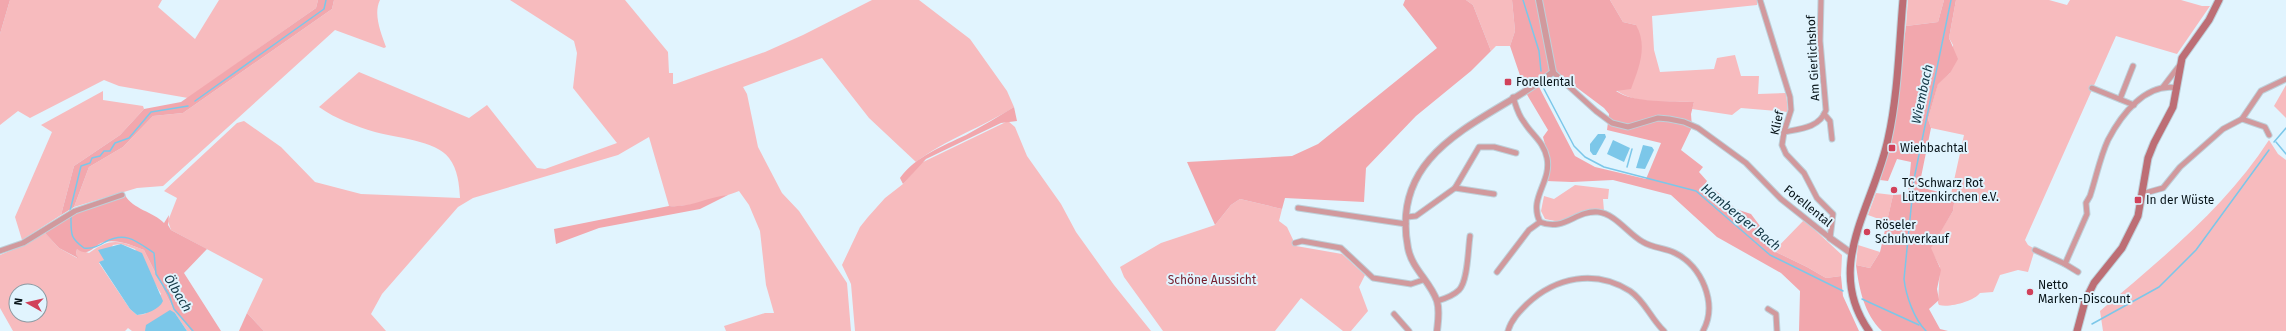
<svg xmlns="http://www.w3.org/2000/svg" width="2286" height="331" font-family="'Fira Sans',sans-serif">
	<rect width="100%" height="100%" fill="#e1f4fe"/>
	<g fill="#f7bbbe" fill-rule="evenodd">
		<polygon points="10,0 162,0 158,7 195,39 219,0 318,0 316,8 188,98 119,86 104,80 30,118 18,111 0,125 0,34"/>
		<path d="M334 0H380C373 14 381 33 386 47L384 48 335 30 163 186 137 188 74 207 89 167 123 147 153 116 183 113 332 9Z"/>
		<path d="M510 0H625L668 52 669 73H673V84H675L765 52 803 35 872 0H919L970 39 1007 91 1014 107C983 127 944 140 916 162L869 118 822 58 743 87 747 94 758 147 782 193 799 211 847 283 851 331H726L724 326 765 313H774L766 285 760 231 749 205 739 191C721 198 688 208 669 206L649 137 618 155 473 198 458 207 382 294 371 314 386 331H264L247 313 263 279 171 230 168 221 177 198 164 191 237 123 244 121 281 147 315 182 361 194 460 198C459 184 458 170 449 158 436 140 395 138 375 132 355 126 336 119 319 107L359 72 469 118 487 105 537 168 545 169 617 143 573 88 577 53 574 41Z"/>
		<polygon points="1466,0 1512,0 1515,31 1510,46 1496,46 1491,51 1473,5"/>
		<path d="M1610 0H1757V5L1652 16 1654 50 1660 72 1714 69 1717 58 1735 55 1741 76H1759L1758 94 1786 93 1788 112 1741 108 1732 115 1692 109 1694 102C1670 101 1635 105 1616 90L1620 88 1636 25 1623 22Z"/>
		<polygon points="1908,0 1944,0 1938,22 1906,26"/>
		<path d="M1956 0H2049L2067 5 2070 0H2181L2202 6H2210L2177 54 2116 36 2025 240 2028 245 2035 249 2028 272 2018 270 2000 275 1993 292 1980 293C1974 301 1950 308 1939 305L1938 303 1940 267 1930 248 1953 211 1955 196 1951 194 1964 135 1931 128 1928 119 1938 83 1950 73 1953 45 1949 38Z"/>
		<polygon points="2286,85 2286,118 2274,106"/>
		<polygon points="103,91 103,100 143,106 144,109 120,135 74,166 61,215 22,240 15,217 52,132 41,125"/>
		<polygon points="1008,121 1015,127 1027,156 1061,204 1076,232 1114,285 1151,331 855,331 851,284 842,265 860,227 868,217 885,198 903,184 921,163"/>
		<path d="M2269 140 2278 154 2286 160V331H2103L2100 311C2160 260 2226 207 2269 140Z"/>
		<polygon points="1575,185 1609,189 1608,199 1603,199 1604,211 1586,210 1560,222 1545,219 1541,211 1544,196 1554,199"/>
		<polygon points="1876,193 1893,195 1887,222 1868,215"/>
		<polygon points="1240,199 1282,209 1279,221 1287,227 1296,246 1342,254 1365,275 1359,287 1368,311 1351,331 1343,331 1301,298 1275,331 1163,331 1124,277 1120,267 1161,243 1215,225 1231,205"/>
		<polygon points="1804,220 1842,255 1841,276 1826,278 1807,267 1774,251"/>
		<path d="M45 233 59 248 77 258 76 254 77 249 89 253C112 237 119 241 144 250L172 306 191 331H187L175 313 145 331H132L128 328 125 331H13L0 308V255L24 245ZM121 244 135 249 161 294 145 314 137 315 130 309 99 263 104 260 113 245ZM16 291H40V315H16Z"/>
		<polygon points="1858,245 1880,252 1870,268 1856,265"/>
	</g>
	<g fill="#f2a7ad" fill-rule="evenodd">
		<polygon points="0,0 10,0 0,34"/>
		<polygon points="318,0 334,0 332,9 183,113 153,116 123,147 89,167 74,207 61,215 74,166 120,135 144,109 181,102 316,8"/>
		<polygon points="1405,0 1466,0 1473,5 1491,51 1471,71 1416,116 1366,168 1364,202 1285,198 1282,209 1240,199 1231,205 1215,225 1187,162 1292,156 1318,144 1437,48 1403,5"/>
		<path d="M1512 0H1610L1623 22 1636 25C1648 46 1639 68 1631 89L1616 91C1633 103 1672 101 1694 102L1691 114 1692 127 1681 150 1703 167 1699 172 1707 181 1702 189 1709 196 1715 190 1736 209 1751 214 1766 234 1774 251 1807 267 1826 278 1841 276 1843 296 1859 331H1799L1800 291 1781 273 1717 237 1671 195 1613 180 1572 182 1546 181 1550 163 1543 137 1548 130 1526 93 1510 46 1515 31ZM1556 72 1604 108 1609 114 1607 130 1661 143 1646 179 1595 167 1575 156 1538 85Z"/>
		<path d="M1944 0H1956L1949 38 1958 59 1950 73 1938 84 1928 119 1931 128 1919 187 1955 196 1953 211 1931 248 1941 270 1937 289 1939 300 1929 309 1940 329 1948 331H1882C1864 314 1859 288 1856 265L1870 268 1880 252 1893 195 1908 194 1911 162 1897 159 1888 181 1880 180 1891 145 1906 26 1938 22Z"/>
		<path d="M1014 107 1017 121 1001 123 926 159 903 184 900 178C916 156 943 146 966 135 982 126 998 117 1014 107Z"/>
		<path d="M125 195C132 209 154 212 164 223L169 215 168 225 171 230 207 249 184 273 221 331H191L172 306 144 250C131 245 118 239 104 242 93 245 90 258 77 249L76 254 78 258 59 248 45 233 70 214Z"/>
		<path d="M728 195 700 209 599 228 556 244 554 229 669 206C690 208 708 197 728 195Z"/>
		<polygon points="247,313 264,331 239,331"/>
	</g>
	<g fill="#7cc7e9">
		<polygon points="1598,134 1605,134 1606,137 1596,155 1593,155 1590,151 1590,144"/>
		<polygon points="1613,140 1630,148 1624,162 1607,154"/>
		<polygon points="1643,145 1652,147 1654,150 1645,169 1636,168"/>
		<path d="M121 244 142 253 163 301C159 310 146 314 137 315L130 309 99 262 104 260 98 250Z"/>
		<polygon points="170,310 175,313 187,331 145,331 146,325"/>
	</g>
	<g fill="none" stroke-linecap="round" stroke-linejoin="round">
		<g stroke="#7cc7e9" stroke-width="1.5">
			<polyline points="1523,0 1539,51 1541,71"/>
			<polyline points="1544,89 1574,146 1585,157 1604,167 1696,191 1770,255 1843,291"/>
			<polyline points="195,101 324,9 326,0"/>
			<polyline points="2274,142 2286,128"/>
			<polyline points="2276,142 2286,154"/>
			<polyline points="1627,167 1632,149"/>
			<polyline points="70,211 81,166 90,163 92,158 100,156 104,151 110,151 115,143 129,138 151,112 188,106"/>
			<path d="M71 217C71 234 70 238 84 248 92 249 99 246 105 242 126 231 136 241 154 253L156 274 169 295 174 309 193 331"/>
			<polyline points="1862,299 1919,325"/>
			<polyline points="2092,324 2159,287 2196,250 2269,150"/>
			<path d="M1926 331C1914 319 1906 296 1904 279L1914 179 1951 0"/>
		</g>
		<defs>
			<g id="minor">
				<polyline points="1553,72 1596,111 1612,123 1628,127 1658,118 1669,119 1684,122 1698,128 1746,163 1781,199 1830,238 1833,214 1817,198 1804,173 1786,154 1782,145 1784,132 1791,110 1790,97 1760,0"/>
				<polyline points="2163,87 2179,66"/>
				<polyline points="2092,88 2134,105"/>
				<path d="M1513 97C1516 106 1518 115 1524 122 1532 135 1544 142 1547 158 1552 182 1528 198 1540 222 1565 232 1575 210 1598 212 1616 214 1628 234 1643 242 1653 248 1665 248 1675 253 1702 266 1718 304 1703 331"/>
				<polyline points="2120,99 2133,66"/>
				<polyline points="1824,114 1830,121 1832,139"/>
				<polyline points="2242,119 2265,127 2269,135"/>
				<path d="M1784 132C1799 129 1820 128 1826 110L1820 41 1821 0"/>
				<polyline points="1455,188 1494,194"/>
				<polyline points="2142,194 2163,188 2180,167 2223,129 2242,119 2261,91 2286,79"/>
				<polyline points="1298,208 1406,224"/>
				<polyline points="1407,217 1416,216 1455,188 1479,147 1494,147 1516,153"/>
				<polyline points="1295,243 1302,241 1341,248 1373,278 1411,284 1423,280"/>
				<polyline points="2035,250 2065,264 2078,272"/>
				<polyline points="0,251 23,243 75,211 122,195"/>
				<path d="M2065 264 2087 214 2086 203 2090 196C2096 178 2100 157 2108 140 2121 115 2146 82 2177 88"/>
				<polyline points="1497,272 1529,230 1540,222"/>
				<path d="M1437 301C1444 299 1453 296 1459 290 1468 281 1468 249 1470 236"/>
				<polyline points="1768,309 1776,314 1777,331"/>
				<polyline points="1394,314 1409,331"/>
				<path d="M1508 331C1511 320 1519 312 1527 304 1556 277 1595 269 1630 291 1645 301 1651 319 1664 331"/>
			</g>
			<g id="tertiary">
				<polyline points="1830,238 1851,253"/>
				<path d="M1437 331C1438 321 1440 311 1437 301 1430 281 1412 269 1408 248 1388 145 1493 120 1553 72L1539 0"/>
			</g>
			<g id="secondary">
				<path d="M1869 331C1823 266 1874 206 1888 139 1898 95 1899 45 1903 0"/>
				<polyline points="2077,331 2085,301 2094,283 2122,248 2138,216 2148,158 2154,143 2173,107 2182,58 2209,20 2219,0"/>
			</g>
		</defs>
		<use href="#minor" stroke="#bed0d9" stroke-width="7"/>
		<use href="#tertiary" stroke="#bed0d9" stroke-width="8"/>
		<use href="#secondary" stroke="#bed0d9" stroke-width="9"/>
		<use href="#minor" stroke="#d1999d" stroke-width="5"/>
		<use href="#tertiary" stroke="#d1999d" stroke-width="6"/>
		<use href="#secondary" stroke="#bd6e75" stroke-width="7"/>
	</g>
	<g fill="#d1415a" stroke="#e1f4fe" stroke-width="1.5">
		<rect x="1504" y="78" width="8" height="8" rx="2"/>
		<rect x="1888" y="144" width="8" height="8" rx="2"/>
		<circle cx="1894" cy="190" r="4"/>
		<rect x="2134" y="196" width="8" height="8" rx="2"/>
		<circle cx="1867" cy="232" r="4"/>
		<circle cx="2030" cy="292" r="4"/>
	</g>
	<g text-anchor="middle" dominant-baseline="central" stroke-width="4" stroke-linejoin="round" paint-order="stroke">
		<g font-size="12" fill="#081419" stroke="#e1f4fe">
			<text transform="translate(1813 58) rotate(-93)">Am Gierlichshof</text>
			<text transform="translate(1777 123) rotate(-77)">Klief</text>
			<text transform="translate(1808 206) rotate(39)">Forellental</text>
		</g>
		<g font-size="12" fill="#081419" stroke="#e1f4fe" text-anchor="start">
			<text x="1516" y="82">Forellental</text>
			<text x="1900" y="148">Wiehbachtal</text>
			<text x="1902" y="183">TC Schwarz Rot<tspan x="1902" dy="14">Lützenkirchen e.V.</tspan></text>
			<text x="2146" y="200">In der Wüste</text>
			<text x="1875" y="225">Röseler<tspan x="1875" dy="14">Schuhverkauf</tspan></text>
			<text x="2038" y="285">Netto<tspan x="2038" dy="14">Marken-Discount</tspan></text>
		</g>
		<g font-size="12" fill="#751f2f" stroke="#e1f4fe">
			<text x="1212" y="280">Schöne Aussicht</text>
		</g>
		<g font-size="13" font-style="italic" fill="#153846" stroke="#e1f4fe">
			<text transform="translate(1922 94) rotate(-78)">Wiembach</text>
			<text transform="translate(1741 217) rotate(39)">Hamberger Bach</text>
			<text transform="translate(178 293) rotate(59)">Ölbach</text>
		</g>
	</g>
	<g transform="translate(28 303) rotate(278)"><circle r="19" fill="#e1f4fe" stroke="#8a9aa2"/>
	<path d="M0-3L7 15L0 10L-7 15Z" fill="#d1415a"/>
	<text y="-6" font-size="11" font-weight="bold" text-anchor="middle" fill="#081419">N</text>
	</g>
</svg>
